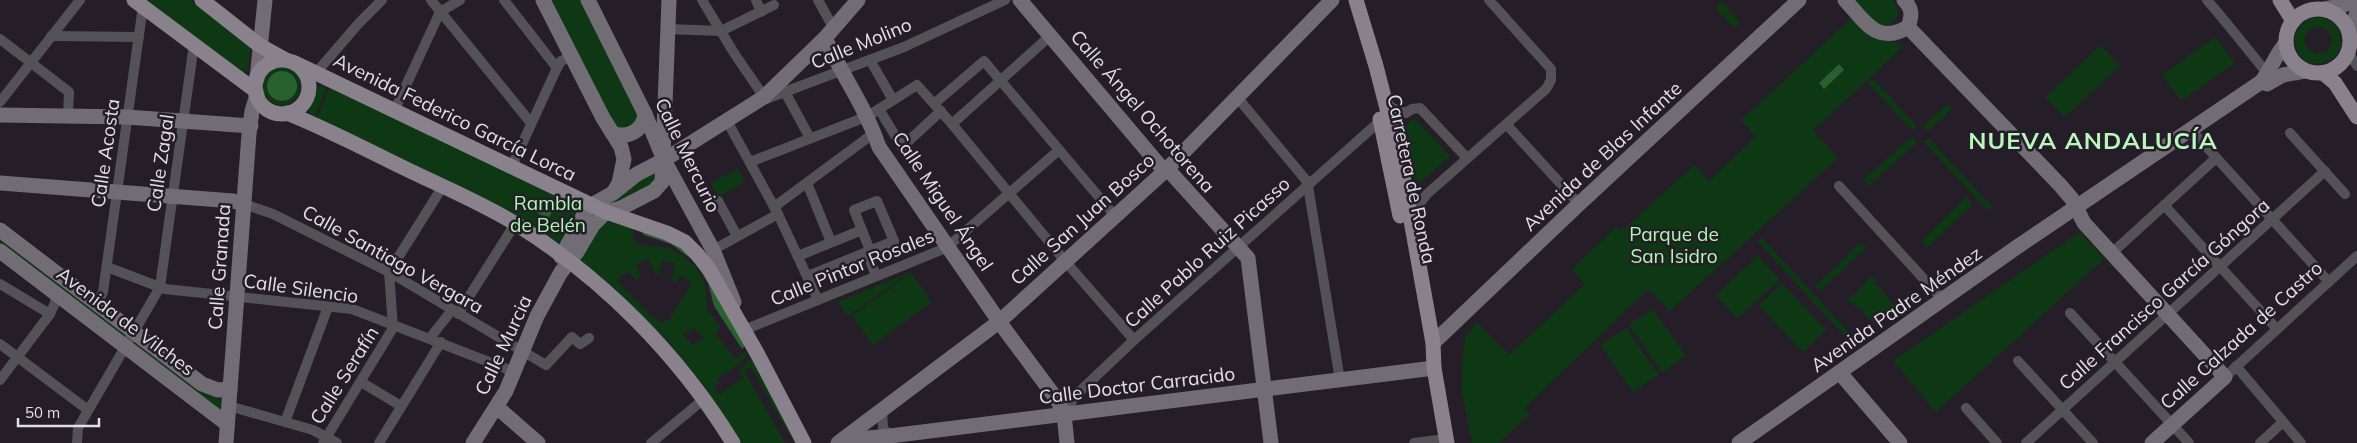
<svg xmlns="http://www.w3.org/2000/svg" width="2357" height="443" font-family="Mulish,sans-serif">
	<rect width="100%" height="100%" fill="#251e28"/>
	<g fill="#0e3714" fill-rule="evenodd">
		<polygon points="143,0 190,0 238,35 251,47 247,72 243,73"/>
		<polygon points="546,0 584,0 636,101 638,125 616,130"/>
		<polygon points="1854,0 1892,0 1898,7 1897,18 1889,25 1876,23"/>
		<polygon points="1721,1 1740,22 1734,28 1715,7"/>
		<path d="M2313 17C2345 14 2352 58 2322 63 2293 69 2283 27 2313 17ZM2319 26 2329 31 2332 42 2327 51 2316 54 2307 49 2304 38 2309 30Z"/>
		<polygon points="1852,18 1880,38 1904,46 1813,131 1838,158 1670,311 1648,289 1525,408 1530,414 1499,443 1472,443 1462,391 1462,367 1465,337 1477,323 1509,355 1585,284 1572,269 1576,265 1616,227 1622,231 1694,165 1709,181 1755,137 1741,120"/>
		<polygon points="2215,37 2235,63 2181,101 2162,75"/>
		<polygon points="2101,45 2120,66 2065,117 2045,97"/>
		<path d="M282 66C308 70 306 103 281 106 262 103 257 85 268 71ZM287 72 296 81 295 92 286 101 276 100 269 94 266 87 269 78Z"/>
		<polygon points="1873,79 1917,126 1912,130 1868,83"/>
		<path d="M323 84H328L314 118 310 115C307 105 313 88 323 84Z"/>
		<polygon points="331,85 580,206 559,246 316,119"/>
		<polygon points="1947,104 1952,109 1928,131 1923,126"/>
		<polygon points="1414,118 1450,156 1420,183 1414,179 1404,133 1407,124"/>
		<polygon points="1912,136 1917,142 1869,186 1864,180"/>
		<polygon points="1929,138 1992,207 1988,211 1924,142"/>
		<polygon points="657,169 652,184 614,204 609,204 639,179"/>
		<polygon points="738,169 745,182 718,197 711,183"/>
		<polygon points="1966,197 1973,204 1927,248 1921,241"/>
		<path d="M612 220 634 226 633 237 638 244 668 248 681 255 696 267 705 284 708 310 721 328 715 333 735 359 746 351V348C750 362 726 372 717 379L719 383 714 388 719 395 743 378 738 371 747 363 751 357 796 443H794L751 367 744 371 785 443H742L703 384 667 340 665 342 660 337 662 335 601 276 598 279 579 262C587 248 595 224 612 220ZM649 259 655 275 659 273 662 261 675 263 672 281 676 283 680 275 692 283 668 321 659 323 617 281 627 271 636 280 640 276 636 264ZM695 328 703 337 694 345 682 335Z"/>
		<polygon points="2080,232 2104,259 1936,412 1893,361"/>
		<polygon points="0,233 221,401 222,409 220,411 0,247"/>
		<polygon points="1762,238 1856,340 1851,343 1758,242"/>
		<polygon points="1861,243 1866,248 1820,291 1815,286"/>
		<polygon points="1758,256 1780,279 1737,319 1716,295"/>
		<polygon points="911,272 848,316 838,302"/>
		<polygon points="911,273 932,302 873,345 852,316"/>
		<polygon points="1872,276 1875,280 1875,283 1896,307 1907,294 1907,290 1914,300 1889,318 1887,315 1876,326 1864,313 1847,299 1851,296 1852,297"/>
		<polygon points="1782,283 1826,330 1803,352 1759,305"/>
		<polygon points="1653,309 1686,356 1662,372 1629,325"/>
		<polygon points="1626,328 1659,375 1633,392 1600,345"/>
	</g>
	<g fill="#28612f">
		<polygon points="1839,64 1844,70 1824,89 1819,83"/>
		<circle cx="282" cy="86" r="15"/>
		<polygon points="520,194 552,212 548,219 515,200"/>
		<polygon points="641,231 667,239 693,256 745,346 742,349 714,306 708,283 694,261 671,244 644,235"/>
	</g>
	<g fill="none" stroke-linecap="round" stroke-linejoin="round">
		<g stroke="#555257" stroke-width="10">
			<polyline points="431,0 531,123"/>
			<polyline points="504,0 557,68"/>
			<polyline points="702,0 734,53 764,97"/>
			<polyline points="756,0 761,12"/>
			<polyline points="818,0 833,27"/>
			<path d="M2207 0C2228 24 2247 49 2268 74"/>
			<polyline points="667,29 721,31 774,5"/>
			<polyline points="51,36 139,37"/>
			<polyline points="0,39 69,92 68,117"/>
			<polyline points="2349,53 2357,66"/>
			<polyline points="870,60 893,100"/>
			<polyline points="309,81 359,23 382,0"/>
			<polyline points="785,92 810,138"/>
			<polyline points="1237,97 1305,179 1308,186 1340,380"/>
			<polyline points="766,99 904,47 1005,0"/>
			<polyline points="0,102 80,0"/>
			<polyline points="935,103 984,61 1115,216"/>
			<polyline points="1387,106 1406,113 1412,109 1420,108 1467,158"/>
			<polyline points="395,109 440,12 460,0"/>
			<polyline points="879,109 902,147 941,111"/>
			<polyline points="727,121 778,214 818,300"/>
			<polyline points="952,124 1050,36"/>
			<polyline points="1507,125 1579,204"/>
			<polyline points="2192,131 2329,282"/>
			<polyline points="2290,133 2345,194"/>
			<polyline points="750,162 868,116 917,85 952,124 1065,261 1134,340"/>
			<polyline points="512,166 557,68 561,61 571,56"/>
			<polyline points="807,183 831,242"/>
			<polyline points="1839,186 1943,300"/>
			<polyline points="718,201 737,236"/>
			<polyline points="244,204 273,214 389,272 546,365 572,337 580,344 589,338"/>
			<polyline points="2164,205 2277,329"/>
			<polyline points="774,207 874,133"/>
			<polyline points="1410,216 1427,194 1546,89 1551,80 1551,69 1489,0"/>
			<polyline points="713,250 778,214"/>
			<polyline points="2112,253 2216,158"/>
			<polyline points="798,256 862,230"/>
			<polyline points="107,267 165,289 352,309 515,372"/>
			<polyline points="808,276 894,241 877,201 854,210 869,248 867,252 876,276"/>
			<polyline points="0,284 50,314"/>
			<polyline points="97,303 103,292 143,6"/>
			<polyline points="2070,313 2189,443"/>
			<polyline points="458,314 515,224"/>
			<polyline points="744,330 946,248 1059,150"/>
			<polyline points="430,338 452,310"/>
			<polyline points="0,344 88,410"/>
			<polyline points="2018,361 2093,443"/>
			<polyline points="2236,366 2301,443"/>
			<polyline points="2225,377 2357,256"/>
			<polyline points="0,380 50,314 55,303 56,293"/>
			<polyline points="361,382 401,406"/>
			<polyline points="229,406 313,430 337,443"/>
			<polyline points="1966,408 1997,443"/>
			<polyline points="882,410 883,428 890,436"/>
			<polyline points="1064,414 1076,395 1134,340 1380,121"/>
			<polyline points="285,422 328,307"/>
			<polyline points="77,443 78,428 160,287 194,44"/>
			<polyline points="323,443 393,328 389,272 443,186"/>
			<polyline points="379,443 441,342"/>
			<polyline points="651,443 704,399"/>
			<polyline points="1414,443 1446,439"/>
			<polyline points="2026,443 2325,171"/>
			<polyline points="2260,443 2283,422"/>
		</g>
		<g stroke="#726d75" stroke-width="15">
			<polyline points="543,0 603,118 621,147 624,159 619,183 613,193 588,207 561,257"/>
			<polyline points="588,0 645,114 664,160 713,250 734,302"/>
			<polyline points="1020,0 1160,166 1172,174 1248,258 1271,443"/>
			<path d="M1845 0C1864 20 1877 46 1908 27 1912 16 1913 9 1904 0"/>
			<polyline points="2324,9 2341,6 2357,0"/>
			<polyline points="1908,27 2060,185 2072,199 2084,223 2225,377 2152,443"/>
			<polyline points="2350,33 2357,12"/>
			<path d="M825 38C842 75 866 108 879 147L1003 327 1058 401 1064 414 1067 443"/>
			<polyline points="257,79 265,0"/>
			<polyline points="2261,82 2267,84 2283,75 2305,71"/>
			<polyline points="0,115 127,117 251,126"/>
			<path d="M612 133C628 139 643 131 645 114"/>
			<polyline points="0,183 233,201 244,204"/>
			<polyline points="613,193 637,174 664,160 764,97 825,38 858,0"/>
			<polyline points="0,230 202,384 218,390 230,389"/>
			<polyline points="0,251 227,424"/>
			<polyline points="1433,343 1579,204 1799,0"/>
			<polyline points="1840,373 1900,443"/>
			<polyline points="497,407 538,443"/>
			<polyline points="844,440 890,436 1434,368"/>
			<polyline points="226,443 249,134 252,111 257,95"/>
			<polyline points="473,443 506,391 537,316 561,272 577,252 593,225 606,212 621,208 654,191 662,182 669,0"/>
			<polyline points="838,443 1000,321 1166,170 1332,0"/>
			<path d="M1739 443 2017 247 2261 82C2271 70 2275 55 2286 43"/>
		</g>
		<g stroke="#89818c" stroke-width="15">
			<polyline points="134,0 256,91"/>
			<polyline points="202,0 259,45 286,60"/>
			<polyline points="1356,0 1376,66 1400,159 1433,343 1434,368 1447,443"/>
			<polyline points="2280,0 2293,21"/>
			<circle cx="2318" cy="41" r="32"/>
			<circle cx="282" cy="87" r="27"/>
			<polyline points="295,63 606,212 667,233 685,242 697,254 709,269 757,353 804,443"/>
			<polyline points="2323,73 2335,83 2357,117"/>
			<path d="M287 113C327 129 365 149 404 168 441 186 480 202 516 224 604 279 679 355 733 443"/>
			<polyline points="1380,119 1400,216"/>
		</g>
	</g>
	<g text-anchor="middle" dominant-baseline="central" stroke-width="5" stroke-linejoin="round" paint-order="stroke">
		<g font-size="19" fill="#e4dfe6" stroke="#251e28">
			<text transform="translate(861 43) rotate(-22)">Calle Molino</text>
			<text transform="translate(1143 111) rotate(49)">Calle Ángel Ochotorena</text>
			<text transform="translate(455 117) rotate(26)">Avenida Federico García Lorca</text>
			<text transform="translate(105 153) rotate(-82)">Calle Acosta</text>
			<text transform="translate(688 155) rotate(64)">Calle Mercurio</text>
			<text transform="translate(1602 156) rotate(-43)">Avenida de Blas Infante</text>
			<text transform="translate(160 163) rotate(-82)">Calle Zagal</text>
			<text transform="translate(1412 179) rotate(78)">Carretera de Ronda</text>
			<text transform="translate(943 201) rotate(56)">Calle Miguel Ángel</text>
			<text transform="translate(1082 219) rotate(-42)">Calle San Juan Bosco</text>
			<text transform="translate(1207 252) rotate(-42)">Calle Pablo Ruiz Picasso</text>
			<text transform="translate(393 259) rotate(29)">Calle Santiago Vergara</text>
			<text transform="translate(219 267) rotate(-86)">Calle Granada</text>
			<text transform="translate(852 267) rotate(-22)">Calle Pintor Rosales</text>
			<text transform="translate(301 288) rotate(8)">Calle Silencio</text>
			<text transform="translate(2164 294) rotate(-42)">Calle Francisco García Góngora</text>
			<text transform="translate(1896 309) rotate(-35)">Avenida Padre Méndez</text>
			<text transform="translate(126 321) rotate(37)">Avenida de Vilches</text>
			<text transform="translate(2241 335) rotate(-42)">Calle Calzada de Castro</text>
			<text transform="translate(503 345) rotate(-65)">Calle Murcia</text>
			<text transform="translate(344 375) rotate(-58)">Calle Serafín</text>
			<text transform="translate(1137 385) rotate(-7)">Calle Doctor Carracido</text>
		</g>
		<g font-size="19" fill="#aafbaf" stroke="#251e28">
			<text x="548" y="203">Rambla<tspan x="548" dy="22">de Belén</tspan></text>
			<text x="1674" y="234">Parque de<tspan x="1674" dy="22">San Isidro</tspan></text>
		</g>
		<g font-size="24" font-weight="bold" letter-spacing="1" fill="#baf7bc" stroke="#251e28">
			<text x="2093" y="140">NUEVA ANDALUCÍA</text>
		</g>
	</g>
	<path d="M18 418v8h81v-8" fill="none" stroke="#e4dfe6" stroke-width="2.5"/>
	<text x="25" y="418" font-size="15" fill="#e4dfe6" stroke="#251e28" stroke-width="4" paint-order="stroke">50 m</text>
</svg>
